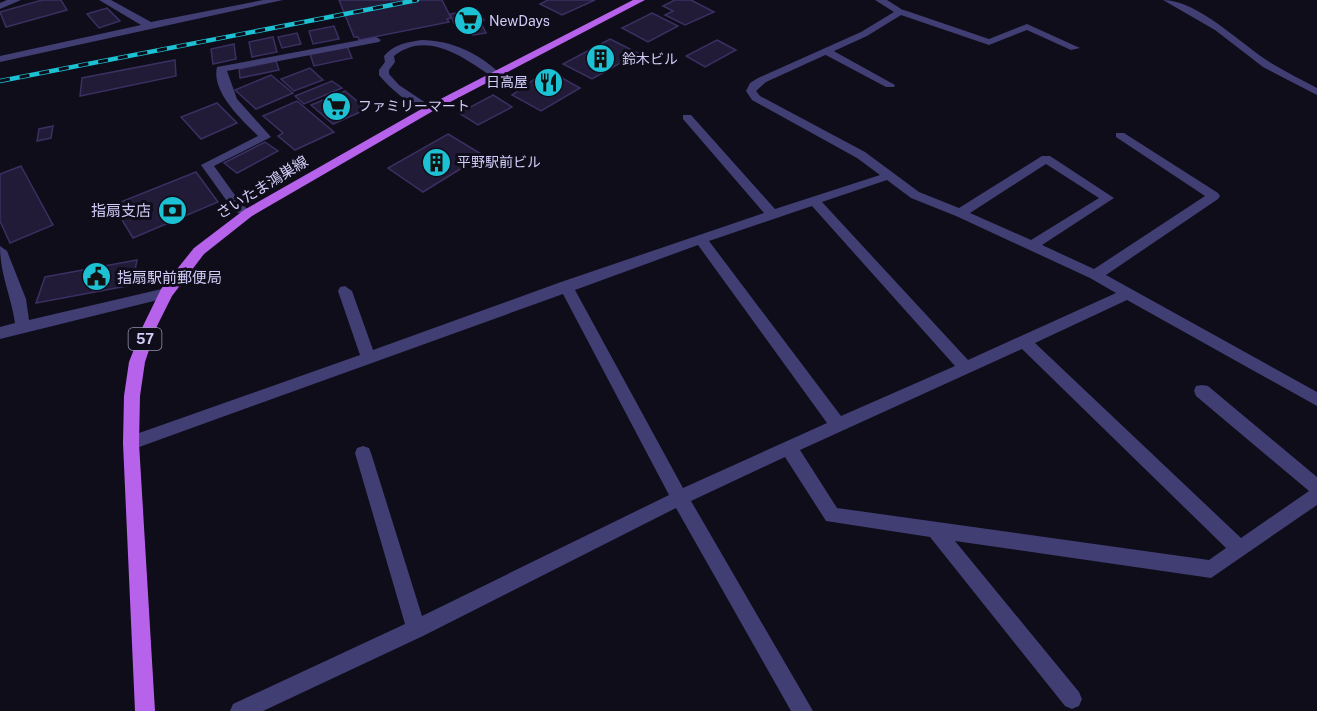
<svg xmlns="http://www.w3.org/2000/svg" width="1317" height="711" font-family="'Public Sans','Noto Sans JP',sans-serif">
	<rect width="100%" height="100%" fill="#0f0d1a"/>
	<g fill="#211b38" stroke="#3a3061" stroke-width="1.5">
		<polygon points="42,0 61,0 67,10 6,27 0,12"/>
		<polygon points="339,0 442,0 451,18 447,19 449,22 359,40 358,37 354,37"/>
		<polygon points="548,0 595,0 562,15 540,4"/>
		<polygon points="675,0 691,0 714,12 685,25 665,15 673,11 663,6"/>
		<polygon points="107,8 120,21 99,28 87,14"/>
		<polygon points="477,9 484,20 480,21 486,33 473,35 454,23 450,14"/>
		<polygon points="652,13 678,26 648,42 622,28"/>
		<polygon points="334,26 339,39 313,44 309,31"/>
		<polygon points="297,33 301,44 282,48 278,37"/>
		<polygon points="273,37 277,52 252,57 249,42"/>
		<polygon points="610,39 638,53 592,79 563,64"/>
		<polygon points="717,40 736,50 705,67 686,56"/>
		<polygon points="234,44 236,59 213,64 211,49"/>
		<polygon points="347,46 352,58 314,66 310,54"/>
		<polygon points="175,60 176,76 80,96 82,78"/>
		<polygon points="276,61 279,70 240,78 239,69"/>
		<polygon points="310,68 323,80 294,91 281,79"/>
		<polygon points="553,73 580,88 541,111 512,95 535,79"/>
		<polygon points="271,75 293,93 256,109 235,90"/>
		<polygon points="332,81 342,88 304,104 295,96"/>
		<polygon points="345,91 367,109 333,124 311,105"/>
		<polygon points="493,95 512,107 478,125 459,113"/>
		<polygon points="297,101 334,132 295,150 278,136 283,133 263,116"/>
		<polygon points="217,103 237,123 201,139 181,117"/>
		<polygon points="53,126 51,138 37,141 39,129"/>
		<polygon points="448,134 483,155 423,192 388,168"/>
		<polygon points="265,142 278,151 237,173 224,163"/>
		<polygon points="21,166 53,225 10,243 0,221 0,174"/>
		<polygon points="196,172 218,202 133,238 113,205"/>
		<polygon points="137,260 132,285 36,303 45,277"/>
	</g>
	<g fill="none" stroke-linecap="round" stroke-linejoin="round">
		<g fill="#403e73" fill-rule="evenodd">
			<polygon points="898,10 904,10 989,39 1027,24 1080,48 1071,50 1027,30 989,45 898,14"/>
			<path d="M422 40C450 40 481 54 500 74L491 76C463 57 427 30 394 56L395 62 389 70V74L399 85 435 109 433 111C418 113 388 87 379 75V70L385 62 384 56C394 44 408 42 422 40Z"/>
			<polygon points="822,49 830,49 895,85 894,87 886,87 822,53"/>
		</g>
		<g fill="#403e73" fill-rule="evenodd">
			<polygon points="7,0 21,0 0,9 0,3"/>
			<polygon points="99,0 111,0 151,22 263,0 283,0 0,62 0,56 141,25"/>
			<path d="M875 0H887L906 12 867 36 766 82 756 91 760 96 865 152 919 192 959 208 1042 156H1050L1114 198 1042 245 1094 269 1205 196 1116 137V133H1124L1218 193 1220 196 1218 199 1106 275 1317 392V406L1127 300 1035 343 1241 538 1309 491 1196 396 1194 391 1196 386 1202 385 1208 386 1317 477V505L1211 578 955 541 1079 692 1082 699 1079 706 1072 709 1065 706 930 537 826 521 785 457 691 501 813 711H791L676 508 423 636 263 711H230L233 704 405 624 355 453 357 448 363 446 369 448 371 453 422 616 669 495 563 294 131 450 125 448 123 443 125 438 360 355 338 291 340 287 345 286 352 291 373 350 561 282 764 213 683 119V115H691L775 209 880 175 857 158 752 100 746 91 750 83 758 78 861 32 894 12ZM1046 164 1099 198 1031 240 970 213ZM887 180 911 198 956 216 1090 278 1116 293 968 360 822 202ZM812 206 955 366 841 416 709 241ZM698 245 827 423 683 488 575 290ZM1022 349 1226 548 1209 560 837 508 800 450Z"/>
			<path d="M1163 0C1198 0 1242 45 1271 63 1286 72 1302 80 1317 88V95L1263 67 1215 30Z"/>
			<path d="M376 37 381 40 379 42 227 71 237 99 271 137 214 166 242 205 254 213 248 217 234 211 201 165 258 136C242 120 211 92 217 67Z"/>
			<path d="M0 246 7 251 26 299 29 320 166 288 173 293 166 298 0 339V327L15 323C11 295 0 275 0 246Z"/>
		</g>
		<polygon fill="#b662ea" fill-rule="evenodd" points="633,0 645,0 433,111 252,216 204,254 172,296 157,326 145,362 140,396 139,443 155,711 135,711 123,443 124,396 129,362 143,326 161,289 194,248 244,210 425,107"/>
		<defs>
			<polyline id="rail" points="0,81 417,0"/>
		</defs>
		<use href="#rail" stroke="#1cc2d4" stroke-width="4.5"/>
		<use href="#rail" stroke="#0f0d1a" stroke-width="3" stroke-dasharray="10" stroke-linecap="butt"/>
	</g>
	<defs>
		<symbol id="supermarket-disc" viewBox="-11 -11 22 22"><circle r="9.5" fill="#1cc2d4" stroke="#0f0d1a"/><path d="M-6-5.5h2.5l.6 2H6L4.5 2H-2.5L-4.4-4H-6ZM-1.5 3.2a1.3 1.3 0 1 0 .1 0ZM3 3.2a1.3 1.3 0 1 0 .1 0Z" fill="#111"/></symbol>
		<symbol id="building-disc" viewBox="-11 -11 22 22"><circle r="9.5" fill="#1cc2d4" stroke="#0f0d1a"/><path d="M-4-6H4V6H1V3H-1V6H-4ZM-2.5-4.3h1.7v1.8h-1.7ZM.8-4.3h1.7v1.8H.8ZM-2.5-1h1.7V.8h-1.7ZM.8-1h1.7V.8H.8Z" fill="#111"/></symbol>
		<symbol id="restaurant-disc" viewBox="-11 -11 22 22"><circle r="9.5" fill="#1cc2d4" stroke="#0f0d1a"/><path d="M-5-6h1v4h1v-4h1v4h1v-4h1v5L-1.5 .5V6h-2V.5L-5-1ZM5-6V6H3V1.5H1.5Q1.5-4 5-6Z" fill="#111"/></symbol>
		<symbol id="bank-disc" viewBox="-11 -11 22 22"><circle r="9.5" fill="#1cc2d4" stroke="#0f0d1a"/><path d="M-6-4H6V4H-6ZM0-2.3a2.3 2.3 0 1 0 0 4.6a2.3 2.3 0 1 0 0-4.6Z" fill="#111"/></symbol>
		<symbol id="civic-disc" viewBox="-11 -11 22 22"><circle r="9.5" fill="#1cc2d4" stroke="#0f0d1a"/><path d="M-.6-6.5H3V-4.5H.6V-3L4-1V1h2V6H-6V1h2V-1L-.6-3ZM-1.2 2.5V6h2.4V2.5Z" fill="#111"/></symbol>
	</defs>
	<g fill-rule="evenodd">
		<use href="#supermarket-disc" x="452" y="4" width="33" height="33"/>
		<use href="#building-disc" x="584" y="42" width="33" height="33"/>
		<use href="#restaurant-disc" x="532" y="66" width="33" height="33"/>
		<use href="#supermarket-disc" x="320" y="90" width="33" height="33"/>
		<use href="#building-disc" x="420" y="146" width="33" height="33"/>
		<use href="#bank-disc" x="156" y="194" width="33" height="33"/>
		<use href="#civic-disc" x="80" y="260" width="33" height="33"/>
	</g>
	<g text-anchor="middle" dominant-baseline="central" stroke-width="6" stroke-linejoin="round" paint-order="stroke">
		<g font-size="14" fill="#d1ccf8" stroke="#0f0d1a" text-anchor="start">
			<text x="489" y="21">NewDays</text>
			<text x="622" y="59">鈴木ビル</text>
			<text x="528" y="82" text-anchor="end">日高屋</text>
			<text x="358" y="106">ファミリーマート</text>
			<text x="457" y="162">平野駅前ビル</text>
		</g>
		<rect fill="#0f0d1a" stroke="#9793b5" stroke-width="1.5" x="128.5" y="328" width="33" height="22" rx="4.5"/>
		<g font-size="14" font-weight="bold" fill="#d1ccf8">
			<text x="145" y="339">57</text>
		</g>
		<g font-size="15" fill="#d1ccf8" stroke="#0f0d1a">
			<text transform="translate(262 187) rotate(-32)">さいたま鴻巣線</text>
		</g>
		<g font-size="15" fill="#d1ccf8" stroke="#0f0d1a" text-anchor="end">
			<text x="151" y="210">指扇支店</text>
			<text x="117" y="277" text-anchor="start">指扇駅前郵便局</text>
		</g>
	</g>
</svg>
